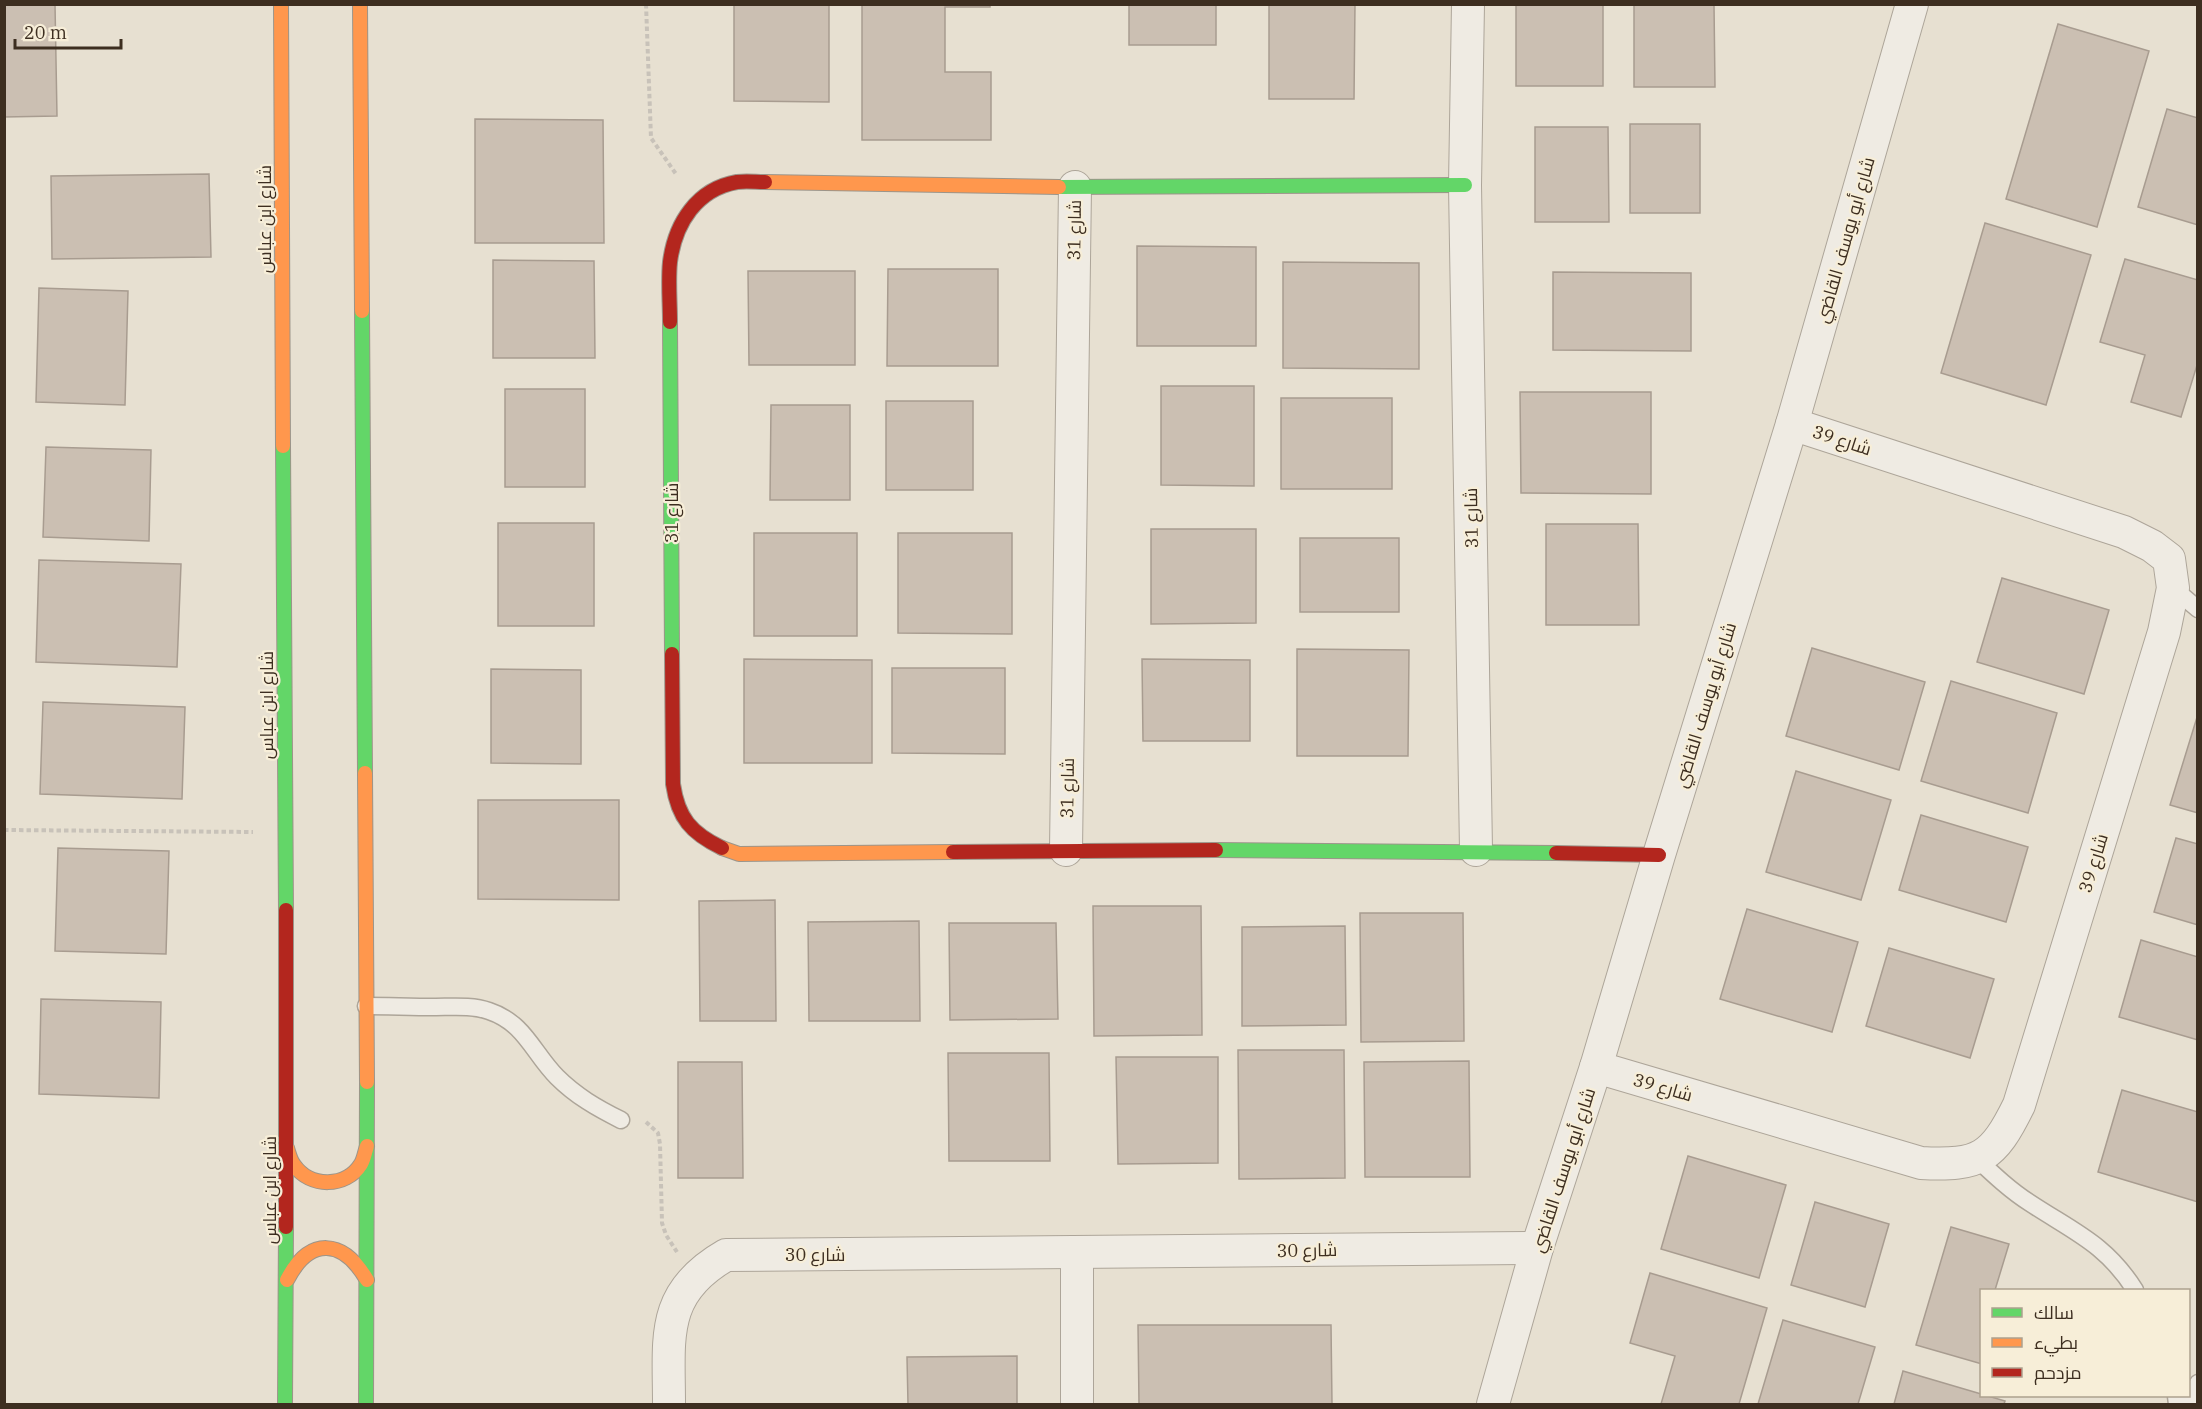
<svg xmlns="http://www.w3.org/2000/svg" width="2202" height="1409" font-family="'IBM Plex Serif',Cairo,serif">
	<rect width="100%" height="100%" fill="#e7e0d1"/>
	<g fill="#cbbfb2" stroke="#a89c90" stroke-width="1.5">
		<polygon points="4,4 55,4 57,116 4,117"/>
		<polygon points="734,4 829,4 829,102 734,101"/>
		<polygon points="862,4 990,4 990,7 945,7 945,72 991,72 991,140 862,140"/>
		<rect x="1129" y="4" width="87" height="41"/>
		<polygon points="1269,4 1355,4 1354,99 1269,99"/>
		<rect x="1516" y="4" width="87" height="82"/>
		<polygon points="1634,4 1714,4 1715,87 1634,87"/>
		<polygon points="2058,24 2149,51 2097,227 2006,199"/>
		<polygon points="2167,109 2198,118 2198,225 2138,207"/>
		<polygon points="475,119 603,120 604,243 475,243"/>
		<rect x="1630" y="124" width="70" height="89"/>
		<polygon points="1535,127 1608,127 1609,222 1535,222"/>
		<polygon points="209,174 211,257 52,259 51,176"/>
		<polygon points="1985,223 2091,255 2046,405 1941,373"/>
		<polygon points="1137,246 1256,247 1256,346 1137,346"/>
		<polygon points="2125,259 2198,280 2198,362 2181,417 2131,402 2145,355 2100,342"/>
		<polygon points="493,260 594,261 595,358 493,358"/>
		<polygon points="1283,262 1419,263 1419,369 1283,368"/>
		<polygon points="888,269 998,269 998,366 887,366"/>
		<polygon points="748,271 855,271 855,365 749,365"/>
		<polygon points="1553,272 1691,273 1691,351 1553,350"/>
		<polygon points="39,288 128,291 125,405 36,402"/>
		<polygon points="1161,386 1254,386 1254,486 1161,485"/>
		<rect x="505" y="389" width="80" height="98"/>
		<polygon points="1520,392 1651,392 1651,494 1521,493"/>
		<rect x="1281" y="398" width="111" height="91"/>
		<rect x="886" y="401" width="87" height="89"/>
		<polygon points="771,405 850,405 850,500 770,500"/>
		<polygon points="46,447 151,450 149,541 43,537"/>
		<rect x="498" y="523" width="96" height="103"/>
		<polygon points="1546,524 1638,524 1639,625 1546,625"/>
		<polygon points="1151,529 1256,529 1256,623 1151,624"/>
		<rect x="754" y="533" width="103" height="103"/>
		<polygon points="898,533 1012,533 1012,634 898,633"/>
		<rect x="1300" y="538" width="99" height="74"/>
		<polygon points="39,560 181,564 177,667 36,662"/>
		<polygon points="2002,578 2109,610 2084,694 1977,662"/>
		<polygon points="1812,648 1925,682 1899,770 1786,736"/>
		<polygon points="1297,649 1409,650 1408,756 1297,756"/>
		<polygon points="744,659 872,660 872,763 744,763"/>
		<polygon points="1142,659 1250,660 1250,741 1143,741"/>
		<polygon points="892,668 1005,668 1005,754 892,753"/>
		<polygon points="491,669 581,670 581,764 491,763"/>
		<polygon points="1951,681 2057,713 2028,813 1921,781"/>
		<polygon points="43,702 185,707 182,799 40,794"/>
		<polygon points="2198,714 2198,813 2170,805"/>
		<polygon points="1796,771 1891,800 1861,900 1766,872"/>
		<polygon points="478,800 619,800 619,900 478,899"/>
		<polygon points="1921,815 2028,847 2006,922 1899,890"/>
		<polygon points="2176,838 2198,844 2198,925 2154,912"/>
		<polygon points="58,848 169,851 166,954 55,951"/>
		<polygon points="775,900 776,1021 700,1021 699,901"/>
		<polygon points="1093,906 1201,906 1202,1035 1094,1036"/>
		<polygon points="1747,909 1858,942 1832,1032 1720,999"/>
		<polygon points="1360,913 1463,913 1464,1041 1361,1042"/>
		<polygon points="919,921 920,1021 809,1021 808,922"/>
		<polygon points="949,923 1056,923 1058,1019 950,1020"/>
		<polygon points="1345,926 1346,1025 1242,1026 1242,927"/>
		<polygon points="2141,940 2198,957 2198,1040 2119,1017"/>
		<polygon points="1889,948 1994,979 1970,1058 1866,1026"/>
		<polygon points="41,999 161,1002 159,1098 39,1094"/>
		<polygon points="1238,1050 1344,1050 1345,1178 1239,1179"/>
		<polygon points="948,1053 1049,1053 1050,1161 949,1161"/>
		<polygon points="1116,1057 1218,1057 1218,1163 1118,1164"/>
		<polygon points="1469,1061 1470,1177 1365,1177 1364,1062"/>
		<polygon points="678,1062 742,1062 743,1178 678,1178"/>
		<polygon points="2122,1090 2198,1112 2198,1202 2098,1172"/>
		<polygon points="1688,1156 1786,1185 1759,1278 1661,1249"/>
		<polygon points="1815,1202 1889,1224 1865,1307 1791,1285"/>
		<polygon points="1951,1227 2009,1244 1995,1290 1982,1290 1982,1364 1916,1345"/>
		<polygon points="1650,1273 1767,1308 1739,1404 1661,1404 1675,1356 1630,1343"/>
		<polygon points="1783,1320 1875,1347 1858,1404 1758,1404"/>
		<polygon points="1138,1325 1331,1325 1332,1404 1139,1404"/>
		<polygon points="1017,1356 1017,1404 908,1404 907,1357"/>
		<polygon points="1903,1371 2005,1401 2004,1404 1894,1404"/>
	</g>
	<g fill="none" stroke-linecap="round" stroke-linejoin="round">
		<defs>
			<g id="lane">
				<polyline points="2173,588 2198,609"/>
				<path d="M366 1006C388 1006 411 1007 434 1007 452 1007 472 1005 489 1011 525 1023 533 1053 557 1077 576 1096 597 1108 621 1120"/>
				<path d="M1977 1159C1994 1175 2011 1191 2030 1203 2074 1232 2106 1244 2135 1290"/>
				<polyline points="2176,1396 2177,1404"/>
				<polyline points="2189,1404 2198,1383"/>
			</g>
			<g id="street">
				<polyline points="1468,4 1465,185 1476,850"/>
				<polyline points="1066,850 1075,187"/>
				<path d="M1596 1067 1921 1163C1980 1166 1993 1158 2019 1105L2164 632 2173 588 2169 559 2152 546 2124 532 1792 424"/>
				<path d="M669 1404C669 1337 660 1293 726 1255L1537 1248"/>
				<polyline points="1077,1404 1077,1253"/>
				<polyline points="1493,1404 1537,1248 1596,1067 1659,855 1792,424 1912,4"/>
			</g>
			<g id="fast">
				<polyline points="1059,187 1465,185"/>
				<polyline points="362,311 365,773"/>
				<polyline points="670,322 672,654"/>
				<polyline points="283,446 286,910"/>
				<polyline points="1216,850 1556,853"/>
				<polyline points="285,1404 286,1227"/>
				<polyline points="366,1404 367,1082"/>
			</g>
			<g id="slow">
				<polyline points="281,4 283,446"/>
				<polyline points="360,4 362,311"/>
				<polyline points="765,182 1059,187"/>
				<polyline points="365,773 367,1082"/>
				<polyline points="722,848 739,854 953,852"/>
				<path d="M287 1148C289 1154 290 1160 294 1165 310 1188 346 1188 361 1164 364 1159 365 1152 367 1146"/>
				<path d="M287 1280C310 1236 343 1239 367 1280"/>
			</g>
			<g id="jam">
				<path d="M670 322C670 302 668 281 670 262 675 223 697 189 737 182 746 181 756 182 765 182"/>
				<path d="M672 654 673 784C678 818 691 833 722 848"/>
				<polyline points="953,852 1216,850"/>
				<polyline points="1556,853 1659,855"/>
				<polyline points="286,910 286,1227"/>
			</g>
		</defs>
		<use href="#lane" stroke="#ada599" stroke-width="19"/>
		<use href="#street" stroke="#ada599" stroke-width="34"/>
		<use href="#fast" stroke="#9c958a" stroke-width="16"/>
		<use href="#slow" stroke="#9c958a" stroke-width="16"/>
		<use href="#jam" stroke="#9c958a" stroke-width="16"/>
		<g stroke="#c8c2b9" stroke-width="4" stroke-dasharray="4.5 3" stroke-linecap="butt">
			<polyline points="646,4 651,138 676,174"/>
			<polyline points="4,830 253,832"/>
			<polyline points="646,1122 658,1133 660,1144 662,1223 666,1235 677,1252"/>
		</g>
		<use href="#lane" stroke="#efebe3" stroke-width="16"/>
		<use href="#street" stroke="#efebe3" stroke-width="32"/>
		<use href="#fast" stroke="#63d668" stroke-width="14"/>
		<use href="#slow" stroke="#ff974d" stroke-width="14"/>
		<use href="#jam" stroke="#b3261e" stroke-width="14"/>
	</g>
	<g text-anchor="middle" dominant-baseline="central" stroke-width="4.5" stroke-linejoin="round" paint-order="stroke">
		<g font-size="18" fill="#3d2e20" stroke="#f7eed8">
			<text transform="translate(264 219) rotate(-90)">شارع ابن عباس</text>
			<text transform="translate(1074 230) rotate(-89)">شارع 31</text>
			<text transform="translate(1845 240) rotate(-74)">شارع أبو يوسف القاضي</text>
			<text transform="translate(1842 440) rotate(18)">شارع 39</text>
			<text transform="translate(671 513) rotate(-90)">شارع 31</text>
			<text transform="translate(1471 518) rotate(-91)">شارع 31</text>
			<text transform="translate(266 705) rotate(-90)">شارع ابن عباس</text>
			<text transform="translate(1705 705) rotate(-73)">شارع أبو يوسف القاضي</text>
			<text transform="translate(1067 788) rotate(-89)">شارع 31</text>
			<text transform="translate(2093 863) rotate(-73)">شارع 39</text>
			<text transform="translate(1663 1087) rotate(16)">شارع 39</text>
			<text transform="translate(1563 1170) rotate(-72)">شارع أبو يوسف القاضي</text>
			<text transform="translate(269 1190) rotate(-90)">شارع ابن عباس</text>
			<text transform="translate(1307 1250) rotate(-1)">شارع 30</text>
			<text x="815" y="1254">شارع 30</text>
		</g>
	</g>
	<rect width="2202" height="1409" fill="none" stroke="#3d2e20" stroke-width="12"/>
	<rect x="1980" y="1289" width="210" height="108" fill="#f7eed8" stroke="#ada18e" stroke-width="1.5"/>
	<rect x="1992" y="1308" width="30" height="9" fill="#63d668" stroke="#ada18e" stroke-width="1.5"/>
	<text x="2034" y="1319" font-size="18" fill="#3d2e20">سالك</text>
	<rect x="1992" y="1338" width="30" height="9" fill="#ff974d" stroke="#ada18e" stroke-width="1.5"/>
	<text x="2034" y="1349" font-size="18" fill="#3d2e20">بطيء</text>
	<rect x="1992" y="1368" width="30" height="9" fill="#b3261e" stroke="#ada18e" stroke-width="1.5"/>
	<text x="2034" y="1379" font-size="18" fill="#3d2e20">مزدحم</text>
	<path d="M15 39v9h106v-9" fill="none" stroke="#3d2e20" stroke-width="3"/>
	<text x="24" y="39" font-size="18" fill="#3d2e20" stroke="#f7eed8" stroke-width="4.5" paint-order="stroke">20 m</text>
</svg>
